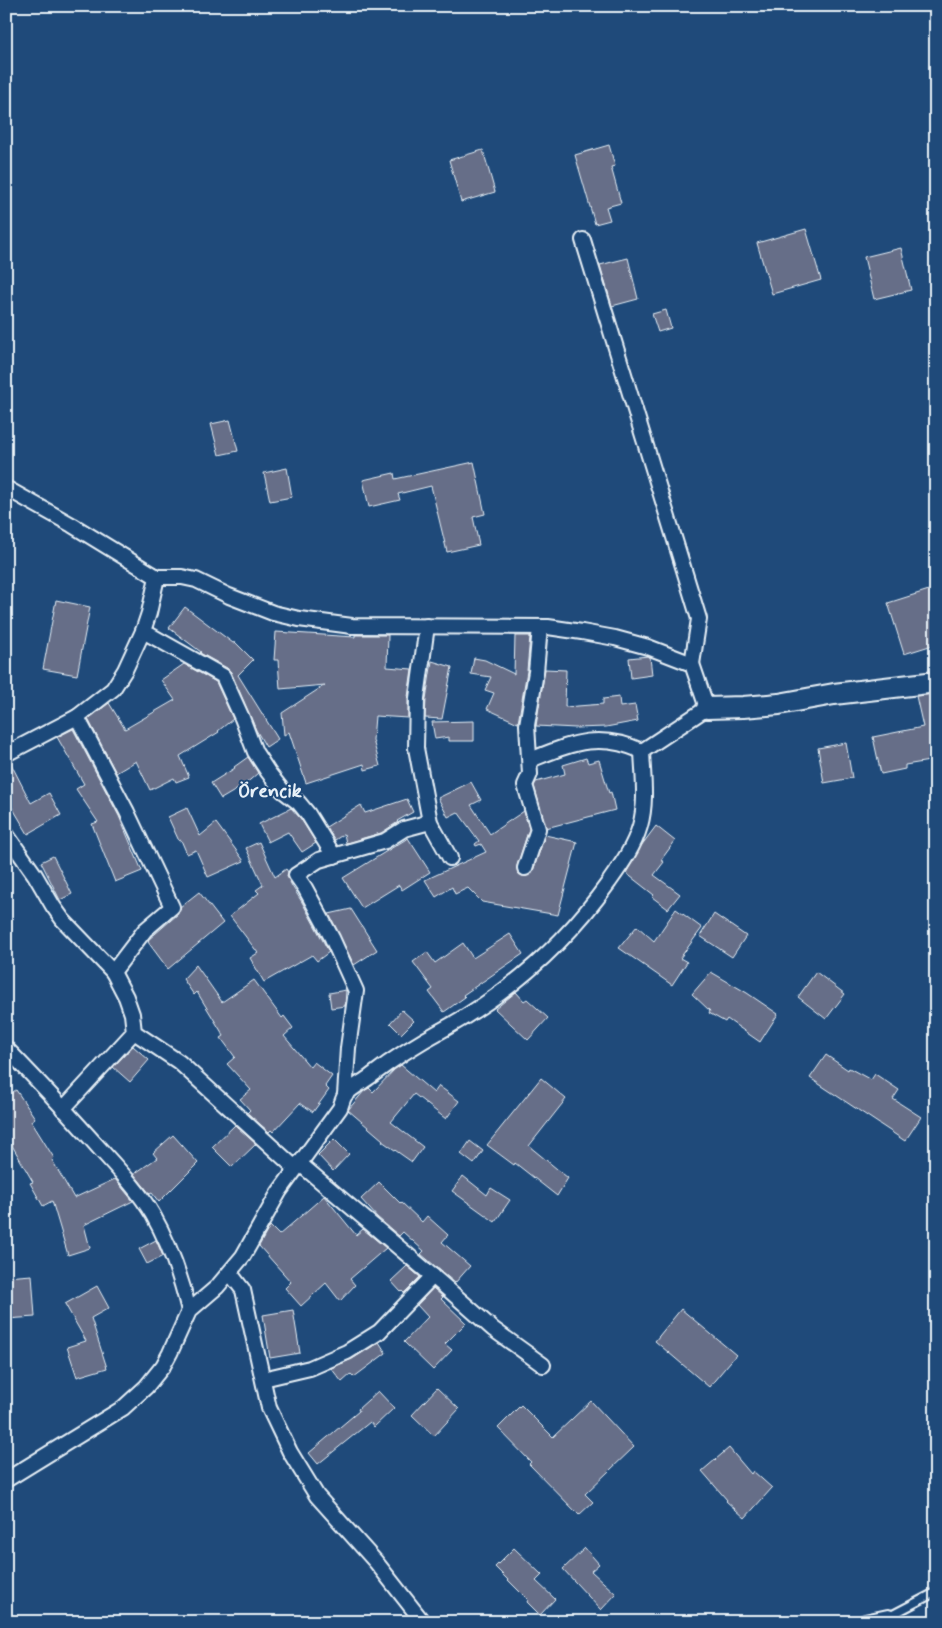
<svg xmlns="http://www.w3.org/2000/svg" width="942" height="1628" font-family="Mynerve,sans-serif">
	<rect width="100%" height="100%" fill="#1f4a7a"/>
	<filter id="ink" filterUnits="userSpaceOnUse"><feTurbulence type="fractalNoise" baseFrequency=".02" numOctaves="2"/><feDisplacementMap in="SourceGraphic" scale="10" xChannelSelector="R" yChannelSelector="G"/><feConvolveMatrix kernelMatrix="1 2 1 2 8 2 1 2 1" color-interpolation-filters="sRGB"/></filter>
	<g filter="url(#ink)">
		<g fill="#666e88" stroke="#e8f1f8">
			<polygon points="609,145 615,166 611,167 621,203 606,207 610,220 595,224 575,155"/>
			<polygon points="483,150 495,192 461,202 449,160"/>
			<polygon points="806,229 821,280 772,294 757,243"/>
			<polygon points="901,248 911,290 874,299 864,257"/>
			<polygon points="628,258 638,299 612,306 600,265"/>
			<polygon points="666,310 671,328 658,332 652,314"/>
			<polygon points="230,420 238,451 219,455 211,424"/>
			<polygon points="474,462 485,514 473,517 479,545 447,552 431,486 398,494 400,500 369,507 363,480 394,473 395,479"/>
			<polygon points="287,468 292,497 270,501 264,473"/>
			<polygon points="932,589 936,601 936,644 904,654 888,603"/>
			<polygon points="56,600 90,607 77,675 43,669"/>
			<polygon points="185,607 233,643 235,642 253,660 238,675 278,739 266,747 256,730 231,672 227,668 200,653 201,652 169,628"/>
			<polygon points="276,632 355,637 355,635 388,635 387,667 412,669 408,697 408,718 375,716 373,740 380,766 365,770 364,764 306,783 289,732 284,735 282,713 325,685 280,689 278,660 274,660"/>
			<polygon points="515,636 530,636 527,671 518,723 487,709 494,693 485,690 491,677 471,674 474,658 485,660 514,674"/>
			<polygon points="648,656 650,657 652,675 631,678 629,658"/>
			<polygon points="432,661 452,667 442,719 425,718 426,699"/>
			<polygon points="184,664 216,682 233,719 218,731 219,732 180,756 189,777 176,782 174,778 150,790 136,761 116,773 88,719 109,703 125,729 156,711 175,700 161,680"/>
			<polygon points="545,669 566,670 565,707 603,704 603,699 619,697 620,707 635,705 638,721 606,727 576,728 536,726"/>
			<polygon points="936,694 936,760 905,765 905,769 881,774 873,737 923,727 916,696"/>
			<polygon points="474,721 474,741 449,741 449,737 435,739 432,722"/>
			<polygon points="73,729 119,816 142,871 115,882 92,824 98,822 76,789 84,784 57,737"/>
			<polygon points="846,743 852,778 824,783 818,748"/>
			<polygon points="248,757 258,773 243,786 221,799 211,783 235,768 234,767"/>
			<polygon points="586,758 588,763 599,760 609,793 611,792 615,810 546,828 534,786 536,782 565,774 563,765"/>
			<polygon points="10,762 31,803 49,793 61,815 28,834 12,807 6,809 6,763"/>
			<polygon points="471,782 481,800 471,805 490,834 524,811 529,829 517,866 518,873 522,876 527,876 533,871 545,835 577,842 558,915 482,902 468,888 455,894 452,887 436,897 425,880 486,852 481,844 476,846 475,844 479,841 458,812 448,817 438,798"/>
			<polygon points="407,799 413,812 397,821 398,822 381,833 346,843 344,834 335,840 326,827 361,805 365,813"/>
			<polygon points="187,808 200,836 216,823 244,861 208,877 196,850 187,854 181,840 179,841 168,817"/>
			<polygon points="291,808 301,819 316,843 302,852 288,832 268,842 259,824"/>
			<polygon points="656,826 675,841 661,860 664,862 654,875 680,894 668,909 652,897 654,895 626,873 641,846"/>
			<polygon points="408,838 430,872 402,890 399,885 362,908 343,878"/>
			<polygon points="259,842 275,877 286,869 288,872 287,876 292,886 302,902 329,952 317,961 312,955 264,982 250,958 258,953 230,916 259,893 256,890 263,885 246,848"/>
			<polygon points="53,856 72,894 60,900 41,862"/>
			<polygon points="199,892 223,923 168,969 148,942 149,941 148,940 178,914 180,907"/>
			<polygon points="351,909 377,950 354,965 329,914"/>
			<polygon points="676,909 702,928 680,958 687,962 672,985 619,948 637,926 654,941"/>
			<polygon points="714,914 746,936 732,957 700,936"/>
			<polygon points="510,934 523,954 463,995 465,997 444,1012 429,992 433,989 413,962 427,952 435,963 463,943 473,958"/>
			<polygon points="196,965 222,1002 254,980 282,1018 284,1016 293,1028 284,1036 310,1067 314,1062 332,1076 325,1086 329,1090 313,1112 300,1103 273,1132 271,1130 269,1132 247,1113 250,1110 240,1099 251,1090 227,1064 235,1057 221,1038 224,1036 197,992 194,995 183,979"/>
			<polygon points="711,972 747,993 778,1014 760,1042 727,1019 725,1022 709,1013 710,1011 692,994"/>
			<polygon points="816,972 845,994 826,1019 798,997"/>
			<polygon points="346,990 345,1006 331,1008 329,993"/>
			<polygon points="516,992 524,1001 527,999 548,1018 528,1040 495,1009"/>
			<polygon points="402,1010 414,1021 401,1034 390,1023"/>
			<polygon points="133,1046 149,1060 130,1082 113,1067"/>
			<polygon points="826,1055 848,1070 849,1068 871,1080 875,1074 899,1090 893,1099 921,1117 905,1141 810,1078"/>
			<polygon points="401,1065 434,1093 439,1086 459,1101 446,1119 414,1094 391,1122 423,1147 412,1162 382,1141 383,1140 348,1110 364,1091 369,1088 373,1092 395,1069"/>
			<polygon points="541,1078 566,1099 529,1146 568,1178 557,1196 515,1163 514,1165 487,1145"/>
			<polygon points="16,1090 35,1118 31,1121 54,1158 52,1160 74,1198 115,1179 133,1201 84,1225 90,1248 68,1255 52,1201 43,1206 30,1183 33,1182 6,1135 6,1096"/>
			<polygon points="235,1125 256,1144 232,1167 212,1147"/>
			<polygon points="173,1135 198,1163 159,1202 152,1193 150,1194 134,1174 157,1158 153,1153"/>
			<polygon points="334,1139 349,1154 333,1171 318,1155"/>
			<polygon points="470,1141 483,1151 474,1164 461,1154"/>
			<polygon points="463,1176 487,1195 491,1188 510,1200 495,1222 452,1191"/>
			<polygon points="379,1182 400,1203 401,1202 422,1222 427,1216 448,1235 442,1242 470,1266 455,1283 421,1254 424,1251 403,1232 399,1236 377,1217 361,1199"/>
			<polygon points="324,1196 356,1235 363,1229 386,1248 350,1279 355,1285 340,1301 326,1283 301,1306 285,1288 291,1282 259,1246 270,1226 279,1235"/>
			<polygon points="156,1240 163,1256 147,1264 139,1249"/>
			<polygon points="407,1266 420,1277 404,1293 402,1291 401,1292 391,1281"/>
			<polygon points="32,1275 35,1317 6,1319 6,1277"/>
			<polygon points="97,1286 109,1308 91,1318 107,1368 77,1377 67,1347 86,1341 65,1304"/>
			<polygon points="433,1288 443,1297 441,1299 466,1323 445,1344 452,1350 433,1370 404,1342 428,1317 417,1305"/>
			<polygon points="681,1309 736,1355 709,1387 655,1341"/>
			<polygon points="293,1310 300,1353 270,1358 263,1315"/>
			<polygon points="379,1342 386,1353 354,1377 351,1374 342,1382 331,1368 352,1359"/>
			<polygon points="437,1388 459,1409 434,1436 412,1415"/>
			<polygon points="378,1391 394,1408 374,1427 370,1422 318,1464 309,1453 359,1411 358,1409"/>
			<polygon points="591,1401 634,1447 585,1494 593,1502 579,1515 529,1464 531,1462 498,1428 521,1405 553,1437"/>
			<polygon points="729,1448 751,1474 753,1471 772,1488 745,1518 726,1501 727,1500 702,1471"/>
			<polygon points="514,1548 542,1575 536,1581 555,1599 540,1615 527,1602 528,1600 495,1567"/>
			<polygon points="585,1548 599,1564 591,1571 616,1594 601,1610 563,1569"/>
		</g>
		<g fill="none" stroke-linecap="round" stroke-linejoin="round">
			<defs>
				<polyline id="lane" points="888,1617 936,1592"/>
				<g id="street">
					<polyline points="583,240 699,619 692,664"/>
					<polyline points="6,488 72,525 157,577 182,577 196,580 229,596 273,613 299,619 352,626 548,627 582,632 615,638 648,647 692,664 707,708 642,751"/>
					<polyline points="427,626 417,698 416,748 430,822 450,858"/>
					<polyline points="143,631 223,676 242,718 255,752 268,772 282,790 299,803 308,814 334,856"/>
					<polyline points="77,717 127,812 172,907 145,930 113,972"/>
					<polyline points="6,754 77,717 113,689 125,670 143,631 149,613 157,577"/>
					<path d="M530 760C571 744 598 731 642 751"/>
					<polyline points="6,834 35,875 53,906 63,920 113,972 126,997 132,1014 134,1032 179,1062 295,1168"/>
					<polyline points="525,868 538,829 525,785 530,774 527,725 536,672 540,627"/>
					<path d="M6 1048C38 1081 70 1115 100 1149 119 1170 139 1191 153 1215 170 1245 181 1277 189 1311"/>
					<polyline points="345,1095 348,1048 356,991 332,938 305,888 296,875 319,860 385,841 404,829 430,822"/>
					<polyline points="63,1109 134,1032"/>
					<polyline points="299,1163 442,1284 493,1329 543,1365"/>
					<polyline points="230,1273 243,1290 269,1408 290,1452 317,1496 376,1562 423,1622"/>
					<polyline points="263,1379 310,1368 347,1352 379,1332 433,1276"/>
					<path d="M6 1480 123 1408 146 1387 163 1366 170 1353 189 1311 217 1287 243 1256 279 1192 340 1108C342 1103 343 1097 346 1094 353 1087 363 1082 371 1076 394 1058 418 1043 444 1029 511 992 565 944 609 882 621 865 634 847 640 826 647 802 643 776 642 751"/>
					<polyline points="865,1622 888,1617 901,1622"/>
				</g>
				<polyline id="secondary" points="707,708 743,707 779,704 834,694 936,682"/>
			</defs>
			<use href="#lane" stroke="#e8f1f8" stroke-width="11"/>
			<use href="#street" stroke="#e8f1f8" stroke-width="18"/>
			<use href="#secondary" stroke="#e8f1f8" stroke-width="24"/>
			<use href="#lane" stroke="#1f4a7a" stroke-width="7"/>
			<use href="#street" stroke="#1f4a7a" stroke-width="14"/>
			<use href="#secondary" stroke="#1f4a7a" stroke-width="20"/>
		</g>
	</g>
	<g text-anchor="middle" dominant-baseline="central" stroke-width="4" stroke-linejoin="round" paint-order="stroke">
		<g font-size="20" font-weight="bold" fill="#e8f1f8" stroke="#1f4a7a">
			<text x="270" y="791">Örencik</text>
		</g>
	</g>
	<rect width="942" height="1628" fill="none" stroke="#1f4a7a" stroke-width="25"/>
	<rect x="12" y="12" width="917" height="1603" fill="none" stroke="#e8f1f8" stroke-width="2" filter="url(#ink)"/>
</svg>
